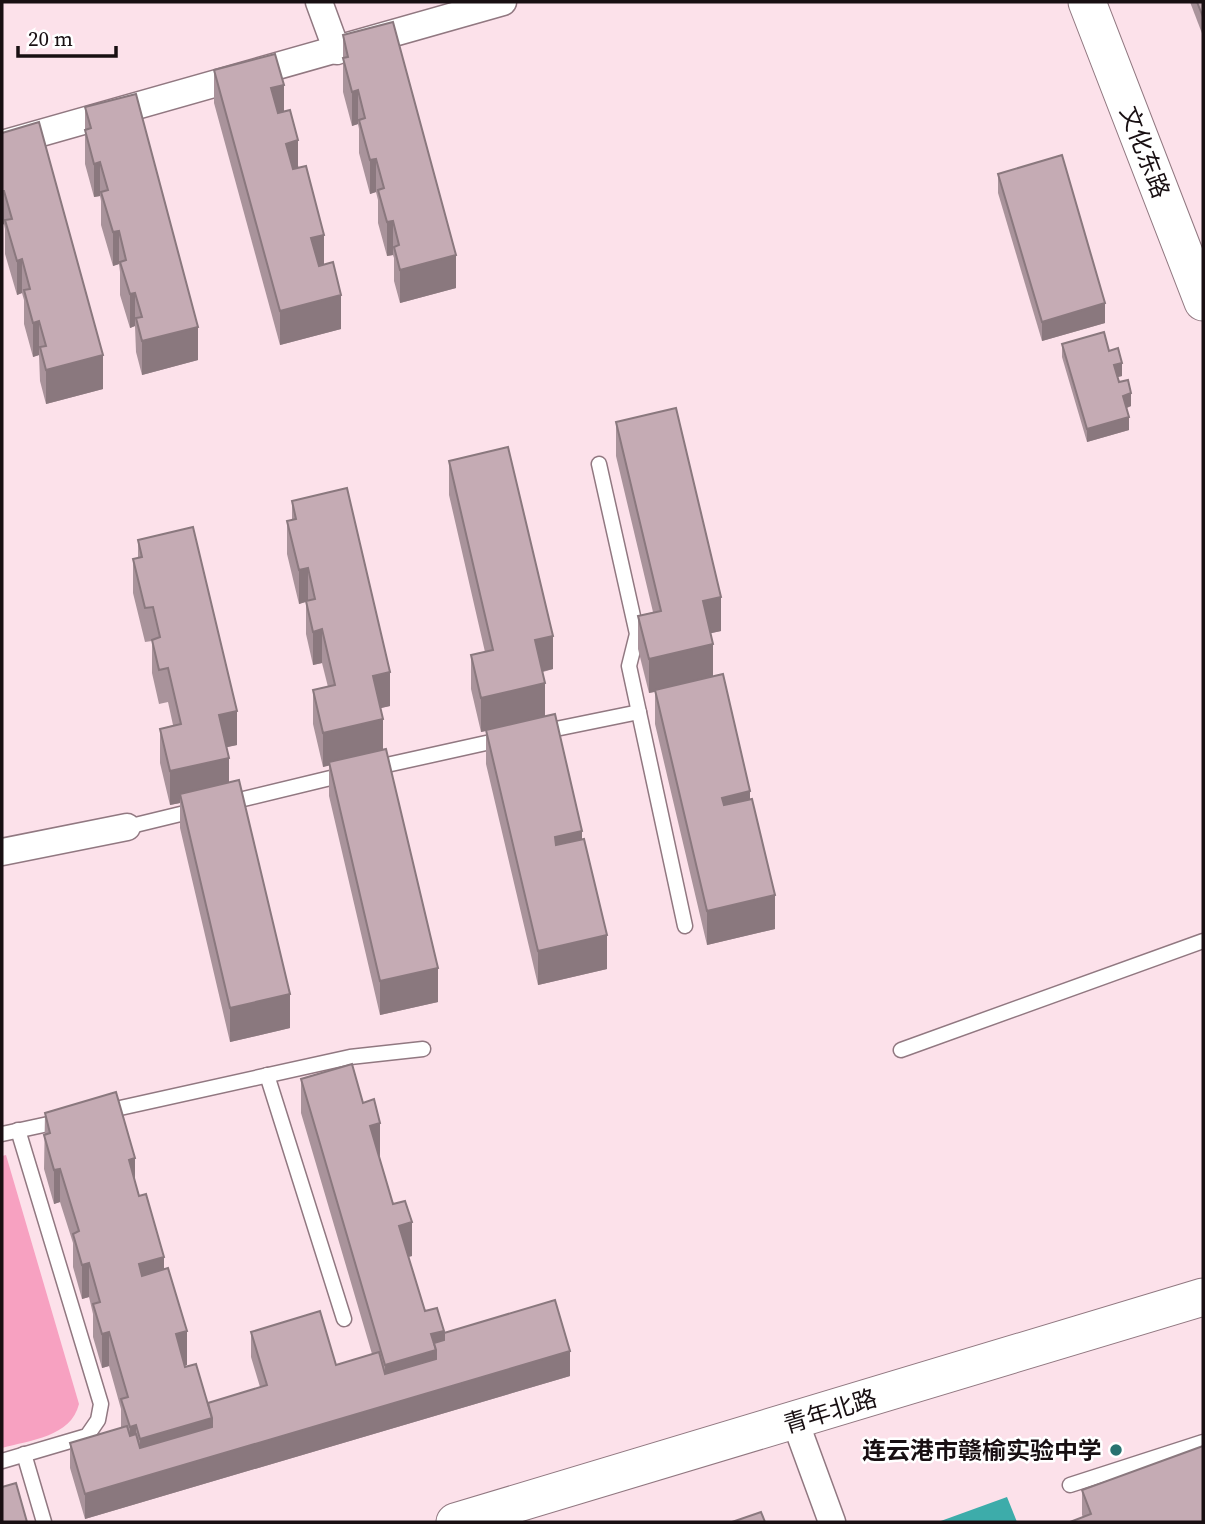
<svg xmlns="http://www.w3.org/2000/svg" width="1205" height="1524" font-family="'Source Serif 4','Noto Sans SC',serif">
	<rect width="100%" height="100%" fill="#fce1ea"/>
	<path fill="#f7a1c1" d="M6 1155 79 1404C71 1437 30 1440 2 1448V1156Z"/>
	<polygon fill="#3dacaa" points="1007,1497 1017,1522 938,1522"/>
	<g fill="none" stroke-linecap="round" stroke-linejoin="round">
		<defs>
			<g id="lane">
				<polyline points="599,464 637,634 629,666 685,926"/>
				<polyline points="541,732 639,712"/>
				<polyline points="373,768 504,739"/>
				<polyline points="227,803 347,774"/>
				<polyline points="127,827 197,810"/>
				<polyline points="901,1050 1203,941"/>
				<polyline points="267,1075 344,1319"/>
				<polyline points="102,1112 350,1057 423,1049"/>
				<polyline points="2,1134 62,1121"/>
				<polyline points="24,1454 44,1522"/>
				<polyline points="2,1461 87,1436 98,1420 101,1404 18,1130"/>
				<polyline points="1070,1485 1203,1442"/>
			</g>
			<g id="street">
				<polyline points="319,2 337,51"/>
				<polyline points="2,144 503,2"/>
				<polyline points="2,852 127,827"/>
				<polyline points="795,1421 832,1522"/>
			</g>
			<g id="secondary">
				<polyline points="1087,2 1203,302"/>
				<polyline points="455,1522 1203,1297"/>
			</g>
		</defs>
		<use href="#lane" stroke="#917881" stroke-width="17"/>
		<use href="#street" stroke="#917881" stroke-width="29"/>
		<use href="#secondary" stroke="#917881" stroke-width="39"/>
		<use href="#lane" stroke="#fff" stroke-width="14"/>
		<use href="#street" stroke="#fff" stroke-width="26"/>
		<use href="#secondary" stroke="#fff" stroke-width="37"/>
	</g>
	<g fill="#a9939b">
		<polygon points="1190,2 1203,2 1203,36"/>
		<polygon points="343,35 456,288 400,303 394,281 394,258 393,255 387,256 378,223 378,200 376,192 370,194 359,153 359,129 358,124 352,126 343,92"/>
		<polygon points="214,70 284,112 341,329 280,345 214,103"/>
		<polygon points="85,107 198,360 142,375 136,352 135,326 130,328 120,295 120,272 119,264 113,266 101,225 101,201 100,196 94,197 85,164"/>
		<polygon points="2,133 103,389 46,404 40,381 39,355 33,357 24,324 24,300 22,293 17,295 5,254 5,229 4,224 2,225"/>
		<polygon points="998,174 1105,323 1042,341 998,193"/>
		<polygon points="1062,344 1109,351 1122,376 1117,377 1119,382 1131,406 1127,408 1129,430 1087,442 1062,357"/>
		<polygon points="616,422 721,631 711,633 713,677 750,799 775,929 707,945 655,724 655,692 649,693 638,649 638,616 653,612 616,456"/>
		<polygon points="449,461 553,669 543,672 545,716 582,839 607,969 538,985 486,764 486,731 481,732 471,689 471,655 485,652 449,495"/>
		<polygon points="292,501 390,706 380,708 383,750 438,1002 380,1015 329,796 329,765 323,767 313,724 313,690 328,687 322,663 313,665 306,634 306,602 299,604 287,554 287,521 292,520"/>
		<polygon points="138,540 237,745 226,747 229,782 290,1028 230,1042 180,828 180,803 170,805 160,763 160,729 173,725 168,702 159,704 152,673 152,641 145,642 133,593 133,559 138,558"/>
		<polygon points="301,1079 363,1103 380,1157 379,1158 393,1204 412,1256 408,1257 425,1311 444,1333 570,1376 85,1519 70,1468 70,1443 121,1428 121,1409 109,1366 102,1368 93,1337 93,1314 89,1297 82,1299 73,1267 73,1243 60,1202 54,1204 44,1169 45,1113 135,1182 164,1269 187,1365 185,1365 208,1403 260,1387 251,1357 251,1332 336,1365 372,1354 301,1113"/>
		<polygon points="1202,1436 1203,1436 1203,1522 1083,1517 1082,1515 1082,1490 1202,1447"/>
	</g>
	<g fill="#8a787e">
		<polygon points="284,85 284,119 271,122 271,88"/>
		<polygon points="358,90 358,124 352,126 352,92"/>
		<polygon points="298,140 298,174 286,177 286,144"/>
		<polygon points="376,159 376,192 370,194 370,160"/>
		<polygon points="100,162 100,196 94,197 94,164"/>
		<polygon points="2,191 4,191 4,224 2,225"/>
		<polygon points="393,221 393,255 387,256 387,222"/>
		<polygon points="119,231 119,264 113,266 113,232"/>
		<polygon points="324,235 324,268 311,272 311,238"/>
		<polygon points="456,255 456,288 400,303 400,270"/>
		<polygon points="22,259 22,293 17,295 17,261"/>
		<polygon points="135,293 135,326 130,328 130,294"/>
		<polygon points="341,295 341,329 280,345 280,311"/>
		<polygon points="1105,303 1105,323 1042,341 1042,322"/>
		<polygon points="39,321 39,355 33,357 33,323"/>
		<polygon points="198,327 198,360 142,375 142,341"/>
		<polygon points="103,355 103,389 46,404 46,370"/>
		<polygon points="1122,363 1122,376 1114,378 1114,365"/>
		<polygon points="1131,393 1131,406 1123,409 1123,396"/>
		<polygon points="1129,417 1129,430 1087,442 1087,429"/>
		<polygon points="308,568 308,601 299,604 299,570"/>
		<polygon points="721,597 721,631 703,635 703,601"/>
		<polygon points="322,629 322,663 313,665 313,632"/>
		<polygon points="553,636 553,669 535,673 535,640"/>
		<polygon points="713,644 713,678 649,693 649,659"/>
		<polygon points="390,672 390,706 373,710 373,676"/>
		<polygon points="545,683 545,717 481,732 481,698"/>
		<polygon points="237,711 237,745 219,749 219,715"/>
		<polygon points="383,719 383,753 323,767 323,733"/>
		<polygon points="229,758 229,791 180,794 180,803 170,805 170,771"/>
		<polygon points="750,791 750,825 722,832 722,798"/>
		<polygon points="582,831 582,865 555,871 555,837"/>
		<polygon points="775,895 775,929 707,945 707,911"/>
		<polygon points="607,935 607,969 538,985 538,951"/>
		<polygon points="438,968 438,1002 380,1015 380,981"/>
		<polygon points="290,994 290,1028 230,1042 230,1008"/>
		<polygon points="380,1123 380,1157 370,1160 370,1126"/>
		<polygon points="135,1158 135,1192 129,1160"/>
		<polygon points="60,1169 60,1202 54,1204 54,1170"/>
		<polygon points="412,1222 412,1256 399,1259 399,1226"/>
		<polygon points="164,1257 164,1290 139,1298 139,1264"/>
		<polygon points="89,1263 89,1297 82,1299 82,1265"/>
		<polygon points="187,1331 187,1365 176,1368 176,1334"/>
		<polygon points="444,1331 444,1364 385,1399 385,1365 431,1334"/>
		<polygon points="109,1332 109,1366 102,1368 102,1334"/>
		<polygon points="570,1351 570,1376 85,1519 85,1494"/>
		<polygon points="212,1418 212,1451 140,1473 140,1439"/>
		<polygon points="136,1425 136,1459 130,1460 130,1427"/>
	</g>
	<g fill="#c5abb4" stroke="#8a787e" stroke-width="2">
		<polygon points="1197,2 1203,2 1203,17"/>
		<polygon points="393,22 456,255 400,270 394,247 399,245 393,221 387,222 378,190 384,188 376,159 370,160 359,120 365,118 358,90 352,92 343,58 348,57 343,35"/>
		<polygon points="275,54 284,85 271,88 278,113 290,110 298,140 286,144 293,169 306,166 324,235 311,238 319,266 333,262 341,295 280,311 214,70"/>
		<polygon points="136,94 198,327 142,341 136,318 142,317 135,293 130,294 120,262 126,260 119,231 113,232 101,192 108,190 100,162 94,164 85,130 91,128 85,107"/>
		<polygon points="39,122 103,355 46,370 40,347 46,346 39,321 33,323 24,290 30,289 22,259 17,261 5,220 12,219 4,191 2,191 2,133"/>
		<polygon points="1062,155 1105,303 1042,322 998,174"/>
		<polygon points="1104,332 1109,351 1118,348 1122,363 1114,365 1119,382 1128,380 1131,393 1123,396 1129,417 1087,429 1062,344"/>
		<polygon points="676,408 721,597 703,601 713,644 649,659 638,616 661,611 616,422"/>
		<polygon points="508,447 553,636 535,640 545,683 481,698 471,655 493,650 449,461"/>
		<polygon points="347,488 390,672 373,676 383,719 323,733 313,690 335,685 322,629 313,632 306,601 315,599 308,568 299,570 287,521 296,519 292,501"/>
		<polygon points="193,527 237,711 219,715 229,758 170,771 160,729 181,724 168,668 159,670 152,640 160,637 153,607 145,608 133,559 142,557 138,540"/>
		<polygon points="723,674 750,791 722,798 724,805 752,799 775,895 707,911 655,690"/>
		<polygon points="555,714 582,831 555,837 556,845 584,839 607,935 538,951 486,730"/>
		<polygon points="386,749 438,968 380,981 329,762"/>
		<polygon points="239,780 290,994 230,1008 180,794"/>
		<polygon points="352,1064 363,1103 374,1099 380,1123 370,1126 393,1204 405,1201 412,1222 399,1226 425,1311 437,1308 444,1331 431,1334 436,1350 385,1365 301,1079"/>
		<polygon points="116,1092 135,1158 129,1160 139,1196 146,1194 164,1257 139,1264 142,1276 168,1268 187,1331 176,1334 185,1367 196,1364 212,1418 140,1439 136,1425 130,1427 121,1399 128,1397 109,1332 102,1334 93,1304 100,1302 89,1263 82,1265 73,1234 79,1231 60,1169 54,1170 44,1135 50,1133 45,1113"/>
		<polygon points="555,1300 570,1351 85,1494 70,1443 127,1426 130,1436 136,1434 140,1448 212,1427 212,1418 208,1403 267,1385 251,1332 320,1311 336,1365 379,1352 385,1374 436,1359 436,1350 434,1343 444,1340 444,1333"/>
		<polygon points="1203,1446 1203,1522 1070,1522 1091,1514 1082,1490"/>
		<polygon points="16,1483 27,1522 2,1522 2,1487"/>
		<polygon points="761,1512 765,1522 732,1522"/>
	</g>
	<circle fill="#287270" stroke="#fff" stroke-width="2.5" cx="1116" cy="1450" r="7"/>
	<g text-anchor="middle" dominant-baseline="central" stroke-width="5" stroke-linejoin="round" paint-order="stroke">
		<g font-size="24" fill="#180f12" stroke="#fff">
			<text transform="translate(1145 152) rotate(69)">文化东路</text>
			<text transform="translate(830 1411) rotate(-17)">青年北路</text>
		</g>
		<g font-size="24" font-weight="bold" fill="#180f12" stroke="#fff" text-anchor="end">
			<text x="1102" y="1450">连云港市赣榆实验中学</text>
		</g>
	</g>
	<rect width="1205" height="1524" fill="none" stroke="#180f12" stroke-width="7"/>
	<path d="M18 46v10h98v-10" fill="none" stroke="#180f12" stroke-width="3.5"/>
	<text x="28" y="46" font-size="21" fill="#180f12" stroke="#ffffff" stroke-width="5" paint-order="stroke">20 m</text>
</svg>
